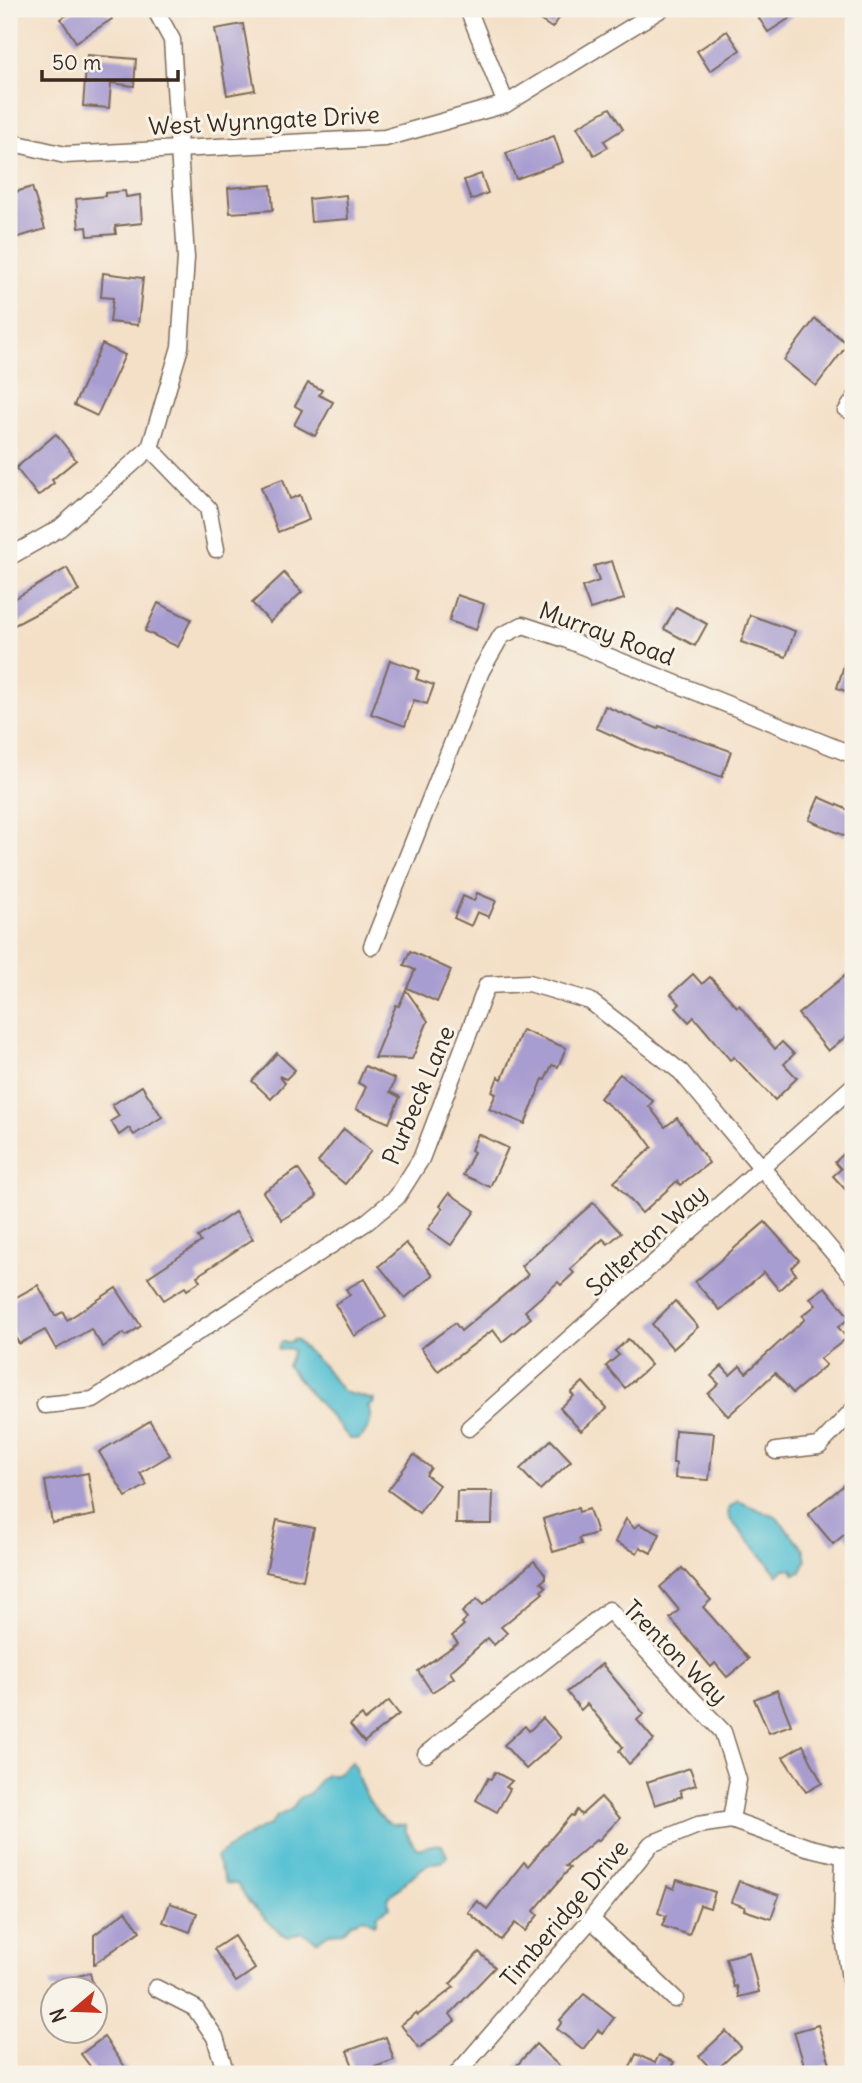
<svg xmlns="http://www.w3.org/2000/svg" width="862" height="2083" font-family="Delius,sans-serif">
	<rect width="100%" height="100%" fill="#f7f3e8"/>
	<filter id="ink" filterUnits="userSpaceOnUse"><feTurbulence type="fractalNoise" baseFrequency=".0143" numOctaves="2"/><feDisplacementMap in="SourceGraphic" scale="14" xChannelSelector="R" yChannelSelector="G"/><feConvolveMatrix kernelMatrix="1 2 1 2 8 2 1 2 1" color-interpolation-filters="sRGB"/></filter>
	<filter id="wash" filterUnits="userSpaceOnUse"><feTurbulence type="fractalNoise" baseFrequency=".00686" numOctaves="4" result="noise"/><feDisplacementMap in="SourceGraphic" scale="28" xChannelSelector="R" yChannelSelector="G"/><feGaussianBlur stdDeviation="1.57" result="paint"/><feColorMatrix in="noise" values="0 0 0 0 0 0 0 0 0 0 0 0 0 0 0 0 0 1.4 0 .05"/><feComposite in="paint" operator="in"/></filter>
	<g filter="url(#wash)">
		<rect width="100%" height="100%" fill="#f4e0c7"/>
		<g fill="#57c1d3" stroke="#497678" stroke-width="2">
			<path d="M295 1339 324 1367 343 1392 374 1400 373 1404 368 1406C374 1418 368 1431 359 1439H350L287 1366 293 1351 288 1348 279 1350 278 1348 281 1342H290Z"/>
			<polygon points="738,1501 776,1517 791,1534 803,1548 806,1561 801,1572 794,1574 792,1569 784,1569 778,1575 729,1518 728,1509"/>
			<path d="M352 1762 356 1768C357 1783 376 1816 389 1823 394 1826 400 1824 406 1825V1832L416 1848C425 1850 431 1842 442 1845L447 1856 441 1862C421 1863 413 1877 399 1888 394 1893 390 1893 387 1899L390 1907 377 1915 376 1922 374 1924 364 1918 352 1922 343 1932 329 1933 317 1941 301 1932 289 1937 281 1934 249 1902 237 1884 226 1883 216 1857C226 1849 260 1827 270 1825L276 1817 292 1809 299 1798 310 1793 321 1779 327 1775H335Z"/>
		</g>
		<g id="blocks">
			<g fill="#a89dd0">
				<polygon points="76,9 105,9 112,19 76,42 61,19"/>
				<polygon points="523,9 566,9 552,28"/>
				<polygon points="753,9 804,9 768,32"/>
				<polygon points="243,24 255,90 227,95 215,29"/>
				<polygon points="727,31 740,50 710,71 697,51"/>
				<polygon points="87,55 136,59 134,86 111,83 109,108 83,106"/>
				<polygon points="610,108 623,129 604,141 608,147 594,155 577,127"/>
				<polygon points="554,136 563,162 516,179 506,153"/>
				<polygon points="481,174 488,193 471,200 464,180"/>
				<polygon points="271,185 273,210 230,213 228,188"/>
				<polygon points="32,187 45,229 9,240 9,212 13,211 9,194"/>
				<polygon points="125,191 126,197 140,195 142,223 115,226 116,234 88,236 87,227 79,228 76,199 105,196 105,193"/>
				<polygon points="346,195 348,219 311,222 309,199"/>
				<polygon points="103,273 143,278 138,325 110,322 113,298 101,297"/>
				<polygon points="815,319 848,344 816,386 784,360"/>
				<polygon points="102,344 125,355 97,416 74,405"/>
				<polygon points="308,383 322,390 319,395 333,402 315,436 294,425 302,410 295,406"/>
				<polygon points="56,434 76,460 52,480 54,483 38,496 16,468"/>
				<polygon points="283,479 290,499 300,495 309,520 278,532 261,487"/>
				<polygon points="612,561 624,599 590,609 582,587 599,581 594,566"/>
				<polygon points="67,568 79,591 9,628 9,602"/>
				<polygon points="284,573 302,592 270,622 252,603"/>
				<polygon points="457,595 484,604 476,630 449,621"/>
				<polygon points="158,603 191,619 178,647 145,631"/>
				<polygon points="676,607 707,624 695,646 664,629"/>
				<polygon points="750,615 795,631 786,657 741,642"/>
				<polygon points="850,646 853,647 853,694 837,688"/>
				<polygon points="390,660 419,670 416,679 434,685 427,704 414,700 405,726 371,714"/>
				<polygon points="605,706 658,729 659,726 731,751 722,777 640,748 596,728"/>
				<polygon points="819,797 853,812 853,818 845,836 809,820"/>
				<polygon points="477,893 496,901 489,917 477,912 471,926 454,918 463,896 474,901"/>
				<polygon points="410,951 451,970 437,1002 407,988 415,970 404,965"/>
				<polygon points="853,969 853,1031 828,1051 798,1014"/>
				<polygon points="693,974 702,984 710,977 737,1007 739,1005 775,1049 782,1042 794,1054 784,1064 797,1078 775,1100 734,1057 730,1060 694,1017 689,1022 676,1008 680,1004 671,994"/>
				<polygon points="406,990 428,1021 412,1059 374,1058 396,1005 399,1006"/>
				<polygon points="522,1030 566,1048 558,1067 552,1065 545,1080 543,1079 525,1124 489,1109 496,1094 492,1092 498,1077 502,1079"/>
				<polygon points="277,1053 295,1070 286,1079 279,1076 285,1083 271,1099 252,1081"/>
				<polygon points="365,1066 395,1079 390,1092 400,1097 389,1123 356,1109 366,1087 358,1083"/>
				<polygon points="620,1074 653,1101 649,1106 665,1127 677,1118 709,1163 680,1185 677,1181 642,1213 614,1182 652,1147 641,1132 600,1098"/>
				<polygon points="142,1086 162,1117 134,1135 129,1128 119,1135 111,1121 119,1116 112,1105"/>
				<polygon points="344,1129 371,1151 345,1184 318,1162"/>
				<polygon points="478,1134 508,1148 490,1187 463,1175 474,1152 471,1150"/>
				<polygon points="853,1145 853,1198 833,1176 841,1169 835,1162"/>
				<polygon points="298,1169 317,1197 282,1220 263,1192"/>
				<polygon points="449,1193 475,1211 451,1245 428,1229 443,1208 440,1206"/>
				<polygon points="593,1203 621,1233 608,1244 603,1239 570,1269 574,1273 561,1285 558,1282 525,1311 531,1318 502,1342 493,1330 438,1371 421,1348 455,1323 461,1331 528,1275 521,1266"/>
				<polygon points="235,1212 253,1239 197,1276 200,1281 187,1290 185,1287 164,1300 148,1277 201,1242 198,1237"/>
				<polygon points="765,1222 799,1260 791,1268 796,1274 779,1290 764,1272 720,1310 695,1282"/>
				<polygon points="406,1243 433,1275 405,1298 379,1266"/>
				<polygon points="364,1279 386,1317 354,1336 335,1304 350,1295 346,1289"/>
				<polygon points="38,1285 55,1316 63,1312 67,1320 116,1288 141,1326 126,1336 124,1333 103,1347 91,1329 56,1349 45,1330 19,1344 9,1325 9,1301"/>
				<polygon points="825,1287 850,1318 838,1327 847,1338 820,1359 826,1365 793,1393 775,1373 728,1416 708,1394 719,1384 711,1376 722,1366 730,1375 740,1366 746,1373 805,1319 802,1316 816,1305 810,1298"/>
				<polygon points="675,1301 698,1327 673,1349 652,1324"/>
				<polygon points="628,1339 651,1365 625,1388 606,1366 619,1355 615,1351"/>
				<polygon points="583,1382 607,1409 581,1431 560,1408 574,1396 571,1393"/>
				<polygon points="150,1421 170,1455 140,1473 147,1485 126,1497 99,1452"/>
				<polygon points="675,1430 714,1433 709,1480 675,1478 676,1463 673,1463"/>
				<polygon points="551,1440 571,1461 540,1490 520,1469"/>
				<polygon points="414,1455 431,1468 426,1475 439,1485 419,1513 388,1490"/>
				<polygon points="88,1473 95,1515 52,1523 45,1481"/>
				<polygon points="853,1478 853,1544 845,1534 833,1544 808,1514"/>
				<polygon points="457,1491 493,1491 492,1524 456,1524"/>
				<polygon points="578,1508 579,1512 589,1509 597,1533 579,1538 581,1544 553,1552 543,1519"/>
				<polygon points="626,1519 634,1528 639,1524 660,1534 651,1553 640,1547 637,1553 615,1542"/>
				<polygon points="277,1520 314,1528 303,1580 266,1572"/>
				<polygon points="534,1561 545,1574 545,1579 541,1582 546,1587 541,1591 543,1593 501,1627 507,1633 494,1645 488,1638 450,1672 454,1678 432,1692 418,1671 458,1643 452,1636 464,1625 462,1623 467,1618 462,1612 477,1599 483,1605"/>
				<polygon points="682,1568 711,1600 703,1607 749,1659 727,1677 715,1663 711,1667 670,1618 679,1610 660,1587"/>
				<polygon points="602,1664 644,1714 637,1720 654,1740 629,1764 619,1751 623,1747 587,1704 581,1710 567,1692"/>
				<polygon points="777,1690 791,1725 769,1733 754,1699"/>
				<polygon points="389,1701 399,1714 364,1742 350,1725 362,1715 365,1720"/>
				<polygon points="543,1718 561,1738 526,1769 504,1745 525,1726 529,1731"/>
				<polygon points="803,1745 822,1783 806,1792 783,1757"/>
				<polygon points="690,1768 696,1785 680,1790 682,1796 655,1805 647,1782"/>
				<polygon points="495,1772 512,1781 506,1787 510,1789 497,1812 476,1800 488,1778 491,1779"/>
				<polygon points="601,1797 620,1818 598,1841 597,1839 566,1866 570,1868 534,1911 538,1915 525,1931 515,1923 501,1940 468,1912 477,1901 487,1909 524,1862 528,1866 571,1815 573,1816 577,1810 581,1815"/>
				<polygon points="677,1880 715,1892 710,1908 700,1905 689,1935 662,1926 666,1916 658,1913 667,1886 674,1889"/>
				<polygon points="739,1881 779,1895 771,1919 744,1910 745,1907 731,1902"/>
				<polygon points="170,1903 197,1913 190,1932 163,1922"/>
				<polygon points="126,1911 140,1931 94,1964 94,1935"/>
				<polygon points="234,1936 255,1969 236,1982 214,1949"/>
				<polygon points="479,1952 495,1967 450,2014 455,2021 419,2048 401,2025 416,2013 418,2015 454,1987 450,1984"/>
				<polygon points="749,1952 759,1992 739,1997 737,1986 734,1987 726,1958"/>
				<polygon points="90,1973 94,1989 51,1989 50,1983"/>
				<polygon points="584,1994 614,2018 602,2034 598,2030 583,2049 557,2029 562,2022 560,2020"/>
				<polygon points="818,2025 830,2064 806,2071 794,2032"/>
				<polygon points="726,2031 741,2047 714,2072 699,2056"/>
				<polygon points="104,2037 130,2074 96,2074 81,2054"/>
				<polygon points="386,2037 394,2060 356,2074 347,2051"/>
				<polygon points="536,2044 546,2054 568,2074 509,2074"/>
				<polygon points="636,2054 655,2063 659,2055 674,2062 670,2070 680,2074 627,2074"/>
			</g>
		</g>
	</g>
	<g filter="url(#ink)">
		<use href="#blocks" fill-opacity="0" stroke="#7c6a59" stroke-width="2"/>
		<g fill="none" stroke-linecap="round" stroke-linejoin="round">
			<defs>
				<polyline id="lane" points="853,394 842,411 853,417"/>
				<g id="street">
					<polyline points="468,9 506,104"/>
					<polyline points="9,142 65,155 385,138 506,104 661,9"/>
					<polyline points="150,448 208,508 216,549"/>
					<polyline points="9,557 60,528 150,448 180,347 186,258 172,40 155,9"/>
					<polyline points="372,946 481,671 501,636 523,625 565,639 853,755"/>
					<polyline points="45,1405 93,1400 368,1221 397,1197 421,1159 487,985 529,983 590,1001 681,1072 853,1276"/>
					<polyline points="469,1428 853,1086"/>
					<polyline points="776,1451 819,1446 853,1410"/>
					<polyline points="426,1754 609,1610 723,1732 738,1780 731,1820"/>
					<polyline points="844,1856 842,1922 853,2001"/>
					<polyline points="591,1919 675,1999"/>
					<polyline points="156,1988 195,2008 215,2037 226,2074"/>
					<polyline points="457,2074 591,1919 651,1844 698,1825 731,1820 807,1847 844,1856 853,1855"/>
				</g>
			</defs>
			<use href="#lane" stroke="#7c6a59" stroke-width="11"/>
			<use href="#street" stroke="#7c6a59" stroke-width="19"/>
			<use href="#lane" stroke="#fff" stroke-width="8"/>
			<use href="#street" stroke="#fff" stroke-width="16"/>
		</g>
	</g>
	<g text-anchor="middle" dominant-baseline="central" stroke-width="6" stroke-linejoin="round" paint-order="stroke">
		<g font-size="24" fill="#3b2a1e" stroke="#f7f3e8">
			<text transform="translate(264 120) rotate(-3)">West Wynngate Drive</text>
			<text transform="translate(607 633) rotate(20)">Murray Road</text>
			<text transform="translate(418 1095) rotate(-67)">Purbeck Lane</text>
			<text transform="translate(646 1240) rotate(-42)">Salterton Way</text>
			<text transform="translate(676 1652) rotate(45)">Trenton Way</text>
			<text transform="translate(564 1913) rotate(-50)">Timberidge Drive</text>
		</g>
	</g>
	<rect width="862" height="2083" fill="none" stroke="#f7f3e8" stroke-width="35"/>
	<g transform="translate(74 2010) rotate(251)"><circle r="33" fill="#f7f3e8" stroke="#aca397" stroke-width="2"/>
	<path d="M0-5L12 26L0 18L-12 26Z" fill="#c8321e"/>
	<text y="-10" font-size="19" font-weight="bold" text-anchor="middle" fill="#3b2a1e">N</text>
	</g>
	<path d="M42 70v10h136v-10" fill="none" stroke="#3b2a1e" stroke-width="3.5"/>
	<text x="52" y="70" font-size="21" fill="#3b2a1e" stroke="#f7f3e8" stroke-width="5" paint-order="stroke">50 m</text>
</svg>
